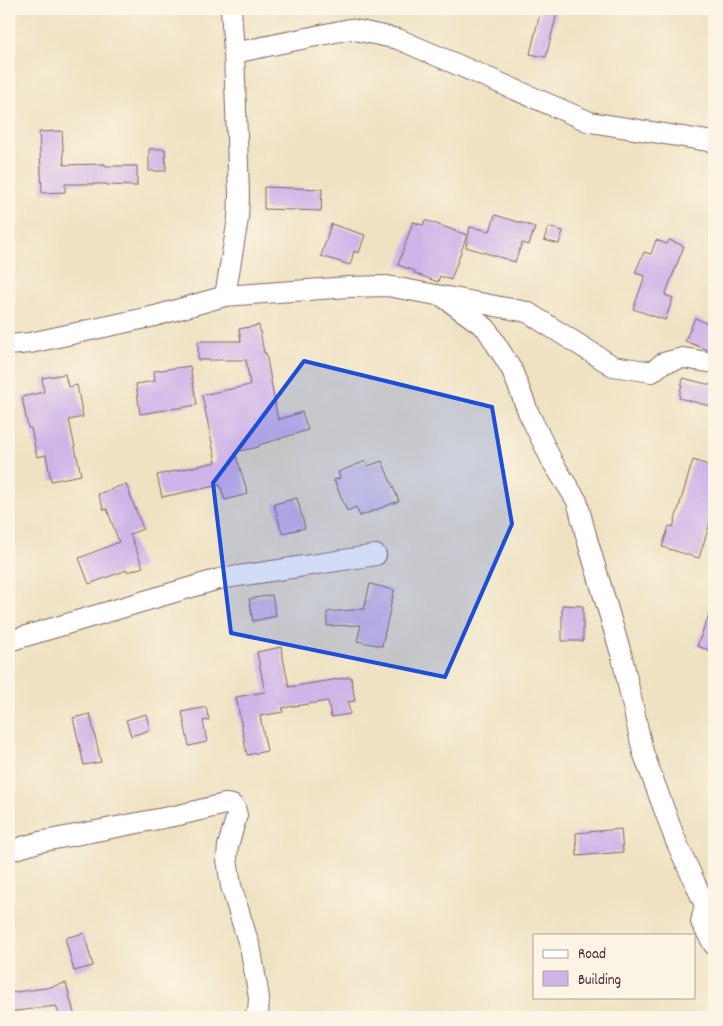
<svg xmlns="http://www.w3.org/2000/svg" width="723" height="1026" font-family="Dekko,sans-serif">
	<rect width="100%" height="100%" fill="#fcf5e5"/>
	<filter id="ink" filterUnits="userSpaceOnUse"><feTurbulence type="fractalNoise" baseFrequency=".02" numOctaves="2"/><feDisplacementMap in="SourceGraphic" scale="10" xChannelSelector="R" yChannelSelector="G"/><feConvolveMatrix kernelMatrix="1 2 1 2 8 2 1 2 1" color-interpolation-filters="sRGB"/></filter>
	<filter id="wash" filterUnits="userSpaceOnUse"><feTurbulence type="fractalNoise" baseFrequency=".0096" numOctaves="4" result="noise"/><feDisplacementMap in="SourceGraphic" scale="20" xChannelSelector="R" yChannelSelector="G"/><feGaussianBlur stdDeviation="1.12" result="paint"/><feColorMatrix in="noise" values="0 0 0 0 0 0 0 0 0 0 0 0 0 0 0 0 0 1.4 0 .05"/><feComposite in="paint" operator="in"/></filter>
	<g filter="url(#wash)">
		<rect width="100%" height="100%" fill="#eee2c2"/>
		<g id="blocks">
			<g fill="#ceb4e8">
				<polygon points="541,9 558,9 546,57 530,54"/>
				<polygon points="62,131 64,165 105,164 105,166 137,166 137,186 107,185 107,184 65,184 65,192 42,193 39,132"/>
				<polygon points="149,149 165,149 166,171 149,171"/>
				<polygon points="264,187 322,189 321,211 264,209"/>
				<polygon points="495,215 535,227 529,245 522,243 515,262 466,247 470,227 490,231"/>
				<polygon points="425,220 467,235 451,280 440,276 438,282 414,273 415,271 398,265 413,222 423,225"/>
				<polygon points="331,224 365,235 359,253 354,251 350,265 321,256"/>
				<polygon points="548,227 563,231 559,244 544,240"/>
				<polygon points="656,240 667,244 669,240 684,246 665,295 673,298 665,320 633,309 645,276 635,273 644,252 651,254"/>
				<polygon points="695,318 714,326 714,337 708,350 685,341"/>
				<polygon points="259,325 264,353 266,353 278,420 302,412 308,430 259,445 259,447 235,452 248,494 225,500 220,485 162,497 157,475 216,462 202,395 250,385 246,360 198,360 198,341 241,341 239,329"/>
				<polygon points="190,366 197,405 140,414 136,384 155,381 154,371"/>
				<polygon points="65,374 68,387 77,385 83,417 69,420 81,475 51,481 46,455 37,457 31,428 28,428 22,397 44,392 42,378"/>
				<polygon points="683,378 714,386 714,407 679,398"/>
				<polygon points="693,460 714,467 714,510 699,558 662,547 669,526 673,527"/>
				<polygon points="366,461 368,466 382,461 399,501 360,516 356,507 347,511 334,480 340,478 338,472"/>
				<polygon points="126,484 143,529 130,534 143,567 128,572 127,570 89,584 79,558 119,542 107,509 104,510 98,494"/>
				<polygon points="297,498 305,528 282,533 274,504"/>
				<polygon points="370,584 394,590 382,646 357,641 361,625 327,626 327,612 364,609"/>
				<polygon points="272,595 276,616 253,621 249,599"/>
				<polygon points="562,605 583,606 583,641 562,641"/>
				<polygon points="713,605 714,605 714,652 697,646"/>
				<polygon points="281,647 289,687 351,677 355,701 348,702 350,714 331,717 328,701 282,708 283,712 260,716 267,751 247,755 236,697 265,692 257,652"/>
				<polygon points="206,707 209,720 203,721 207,742 189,746 182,712"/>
				<polygon points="90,714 101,762 84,765 73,718"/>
				<polygon points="146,714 150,730 131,736 126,720"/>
				<polygon points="621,829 623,852 577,856 576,833"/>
				<polygon points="84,933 93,966 74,971 65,938"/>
				<polygon points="66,983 75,1017 60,1017 56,1006 9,1012 9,993 46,988"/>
			</g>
		</g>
	</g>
	<g filter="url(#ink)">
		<use href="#blocks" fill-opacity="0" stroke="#836360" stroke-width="1"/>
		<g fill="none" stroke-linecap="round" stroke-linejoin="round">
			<defs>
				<g id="street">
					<polyline points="234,53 350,29 398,39 590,122 714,142"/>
					<polyline points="225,296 349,287 387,286 442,296 486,328 512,370 529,414 553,463 577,501 587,539 622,657 643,752 675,839 705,905 701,922 714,945"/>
					<polyline points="448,297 527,312 613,366 652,372 663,363 683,358 714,363"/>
					<polyline points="9,345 30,343 155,316 225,296 238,219 239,194 234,53 231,9"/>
					<polyline points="9,641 219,579 376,555"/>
					<polyline points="9,851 39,842 179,815 225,804 232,805 235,808 237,815 228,846 227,859 231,886 251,951 259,998 258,1013 254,1017"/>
				</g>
			</defs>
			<use href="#street" stroke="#836360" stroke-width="22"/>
			<use href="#street" stroke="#fff" stroke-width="20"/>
		</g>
	</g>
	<path fill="#1d4ed8" fill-opacity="0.2" stroke="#1d4ed8" stroke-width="4" stroke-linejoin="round" d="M304 361 492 407 512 524 445 677 231 633 213 483Z"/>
	<rect width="723" height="1026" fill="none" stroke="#fcf5e5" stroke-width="30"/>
	<rect x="533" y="934" width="162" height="65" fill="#fcf5e5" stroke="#b59f9b"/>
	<rect x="543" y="950" width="25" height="8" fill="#ffffff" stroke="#b59f9b"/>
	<text x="578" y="958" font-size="15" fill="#4a1f2b">Road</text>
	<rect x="543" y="971" width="25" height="15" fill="#ceb4e8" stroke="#b59f9b"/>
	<text x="578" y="984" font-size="15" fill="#4a1f2b">Building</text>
</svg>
